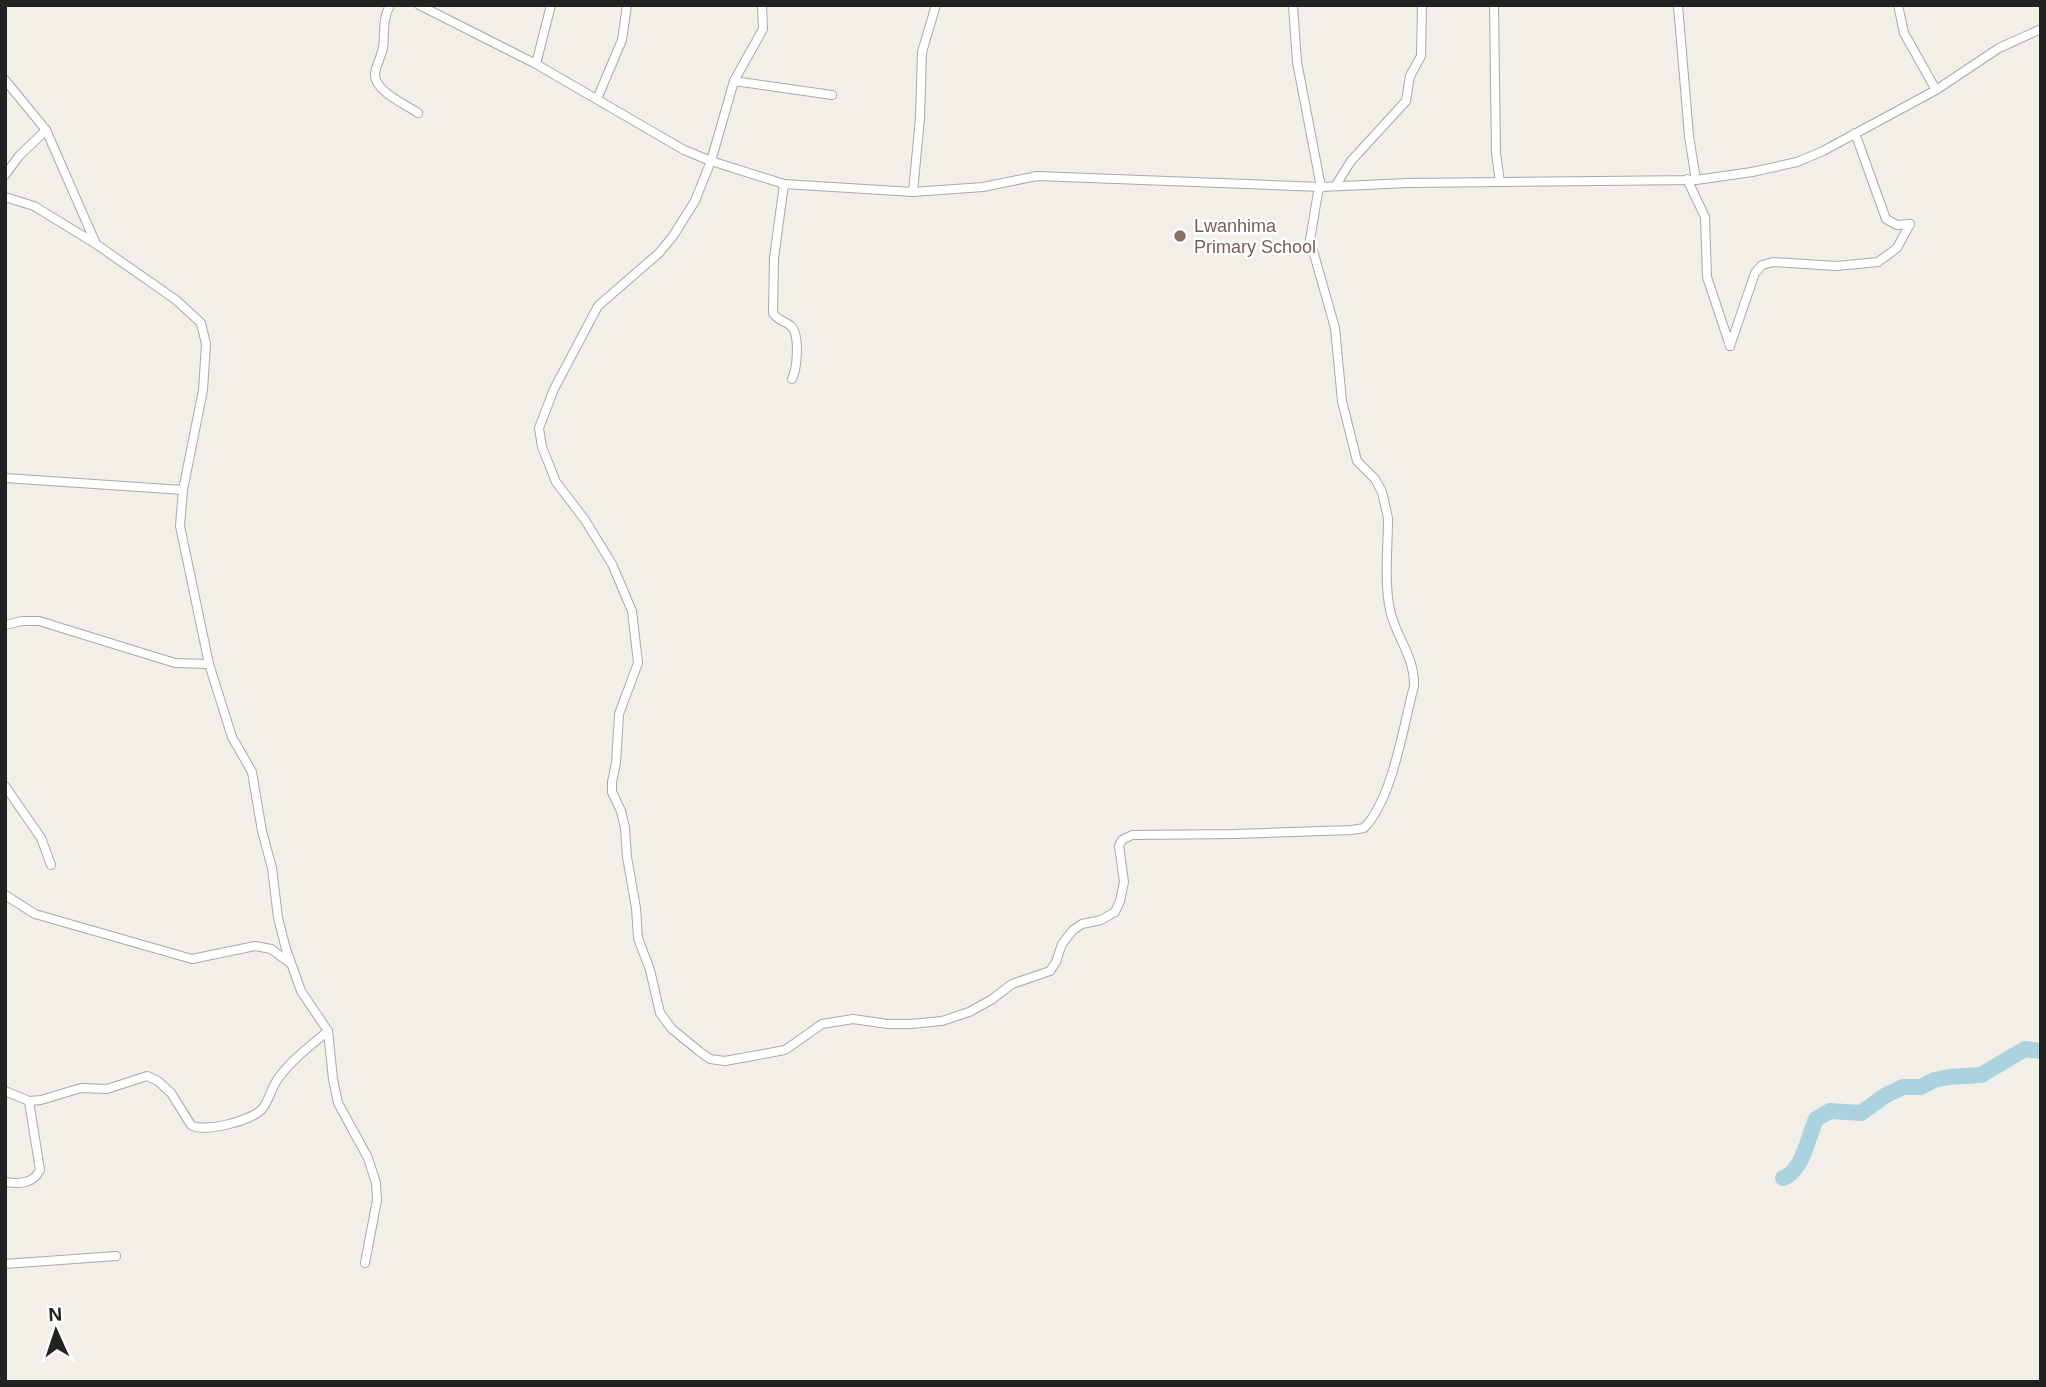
<svg xmlns="http://www.w3.org/2000/svg" width="2046" height="1387" font-family="Arial,sans-serif">
	<rect width="100%" height="100%" fill="#f2efe9"/>
	<g fill="none" stroke-linecap="round" stroke-linejoin="round">
		<path stroke="#aad3df" stroke-width="16" d="M1783 1178C1803 1171 1808 1137 1816 1119L1830 1111 1861 1113 1886 1095 1903 1087H1921L1934 1080 1949 1077 1981 1075 2025 1049 2041 1051"/>
		<defs>
			<g id="street">
				<path d="M390 5C382 20 385 32 383 48 381 57 376 65 375 74 374 91 405 104 418 113"/>
				<polyline points="419,5 536,64 684,150 711,161 784,184 913,192 983,187 1037,176 1321,187 1408,183 1696,180 1752,172 1797,162 1823,151 1936,90 1999,48 2041,29"/>
				<path d="M762 5 763 29 734 81 711 161 695 201 673 236 659 253 598 306 554 389 539 428 542 447 556 482 585 520 612 564 632 611 638 663 619 714 616 763 612 782V792L621 811 625 828 627 857 636 908 638 938 650 970 660 1013 672 1029 699 1051 710 1059 725 1061 785 1050 822 1024 853 1019 888 1024H911L942 1021 969 1012 991 1000 1012 984 1050 971 1056 962 1062 944 1073 930 1082 924 1101 920 1115 912 1120 901 1124 882 1119 846 1122 840 1132 835 1235 834 1352 830 1364 828C1393 798 1403 727 1414 686 1415 656 1396 638 1390 610 1384 581 1388 548 1388 518L1382 492 1375 479 1357 461 1342 401 1335 328 1310 240 1318 192 1321 187 1297 62 1293 5"/>
				<polyline points="1494,5 1496,153 1500,182"/>
				<polyline points="1678,5 1689,136 1696,180"/>
				<polyline points="1898,5 1904,33 1936,90"/>
				<polyline points="536,64 551,5"/>
				<polyline points="5,80 46,130 96,244"/>
				<polyline points="734,81 832,95"/>
				<polyline points="597,99 622,40 627,5"/>
				<polyline points="1855,133 1886,219 1897,225 1910,224"/>
				<polyline points="5,175 19,156 46,130"/>
				<polyline points="1687,179 1705,217 1707,277 1730,346"/>
				<path d="M784 184 774 258 773 313C778 321 786 321 792 327 800 337 797 369 792 379"/>
				<polyline points="1336,185 1351,161 1406,101 1410,76 1421,56 1422,5"/>
				<polyline points="913,192 920,118 922,52 936,5"/>
				<polyline points="5,197 34,206 96,244 176,300 201,323 206,344 203,390 183,490 180,526 209,664 232,737 252,772 262,831 272,868 278,918 286,949 301,991 328,1031 333,1079 338,1103 368,1158 376,1183 377,1200 365,1263"/>
				<polyline points="1730,346 1755,273 1762,265 1773,262 1836,266 1878,262 1897,248 1910,224"/>
				<polyline points="5,478 183,490"/>
				<polyline points="5,625 22,621 39,621 175,663 209,664"/>
				<polyline points="5,786 41,838 51,865"/>
				<polyline points="5,895 35,914 192,959 255,946 271,949 290,963"/>
				<path d="M5 1091 29 1101 41 1100 81 1088 107 1089 147 1076 158 1081 171 1093 191 1125C204 1133 251 1121 262 1109 269 1101 271 1089 277 1080 290 1061 310 1046 328 1031"/>
				<path d="M5 1182C20 1184 33 1184 40 1170L29 1101"/>
				<polyline points="5,1264 116,1256"/>
			</g>
		</defs>
		<use href="#street" stroke="#a9a9a9" stroke-width="10"/>
		<use href="#street" stroke="#fff" stroke-width="8"/>
	</g>
	<circle fill="#8d6e63" stroke="#fff" stroke-width="2.5" cx="1180" cy="236" r="7"/>
	<g text-anchor="middle" dominant-baseline="central" stroke-width="5" stroke-linejoin="round" paint-order="stroke">
		<g font-size="18" fill="#785e54" stroke="#fff" text-anchor="start">
			<text x="1194" y="226">Lwanhima<tspan x="1194" dy="21">Primary School</tspan></text>
		</g>
	</g>
	<rect width="2046" height="1387" fill="none" stroke="#222222" stroke-width="14"/>
	<g transform="translate(56 1331) rotate(357)" stroke="#ffffff" stroke-width="5" paint-order="stroke">
	<path d="M0-5L12 26L0 18L-12 26Z" fill="#222222"/>
	<text y="-10" font-size="19" font-weight="bold" text-anchor="middle" fill="#222222">N</text>
	</g>
</svg>
